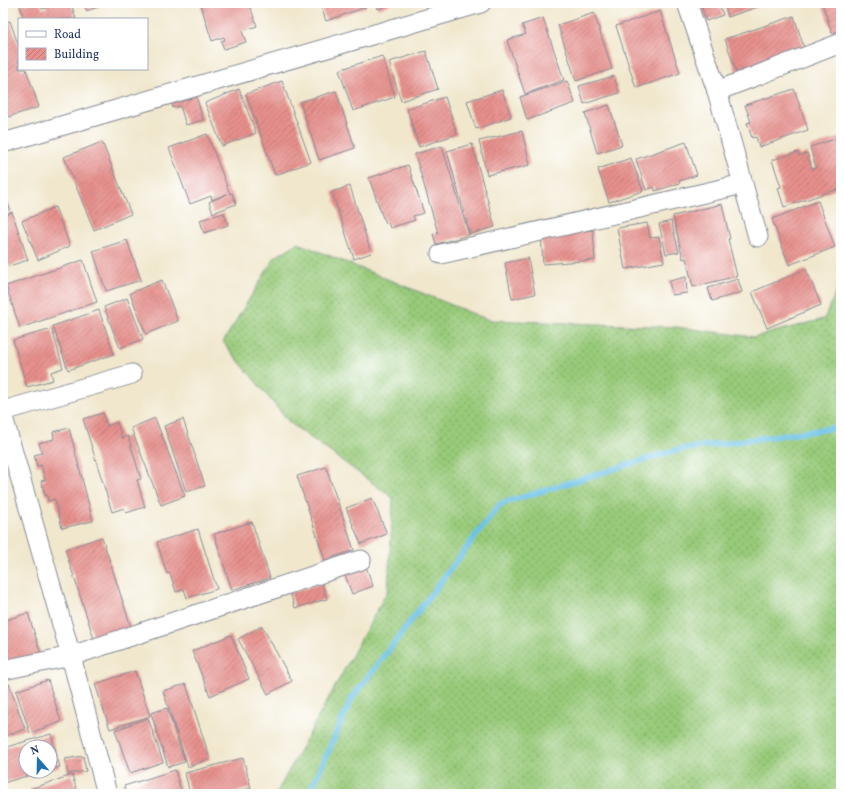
<svg xmlns="http://www.w3.org/2000/svg" width="844" height="797" font-family="Vollkorn,serif">
	<defs>
		<pattern id="grass-dots" width="8" height="8" patternUnits="userSpaceOnUse"><rect width="8" height="8" fill="#98ca79"/><path d="M2 2h.1M6 6h.1" fill="none" stroke="#7ba466" stroke-width="1.8" stroke-linecap="round"/></pattern>
		<pattern id="building-hatch" width="6" height="6" patternUnits="userSpaceOnUse"><rect width="6" height="6" fill="#e7908c"/><path d="M-1 1l2-2M0 6l6-6M5 7l2-2" fill="none" stroke="#ba7676"/></pattern>
	</defs>
	<rect width="100%" height="100%" fill="#fff"/>
	<filter id="ink" filterUnits="userSpaceOnUse"><feTurbulence type="fractalNoise" baseFrequency=".025" numOctaves="2"/><feDisplacementMap in="SourceGraphic" scale="8" xChannelSelector="R" yChannelSelector="G"/><feConvolveMatrix kernelMatrix="1 2 1 2 8 2 1 2 1" color-interpolation-filters="sRGB"/></filter>
	<filter id="wash" filterUnits="userSpaceOnUse"><feTurbulence type="fractalNoise" baseFrequency=".012" numOctaves="4" result="noise"/><feDisplacementMap in="SourceGraphic" scale="16" xChannelSelector="R" yChannelSelector="G"/><feGaussianBlur stdDeviation="0.9" result="paint"/><feColorMatrix in="noise" values="0 0 0 0 0 0 0 0 0 0 0 0 0 0 0 0 0 1.4 0 .05"/><feComposite in="paint" operator="in"/></filter>
	<g filter="url(#wash)">
		<rect width="100%" height="100%" fill="#f0e7cc"/>
		<polygon fill="url(#grass-dots)" stroke="#5a7c6c" points="298,243 489,320 676,327 754,337 824,319 841,281 841,794 276,794 388,590 393,498 289,422 223,342 275,257"/>
		<g fill="none" stroke-linecap="round" stroke-linejoin="round">
			<polyline stroke="#6cc2e9" stroke-width="6" points="309,794 352,698 500,504 676,450 841,427"/>
		</g>
		<g id="blocks">
			<g fill="url(#building-hatch)">
				<polygon points="29,3 41,3 42,9 47,8 46,3 71,3 76,19 24,19 20,6"/>
				<polygon points="83,3 108,3 87,11"/>
				<polygon points="200,3 249,3 257,26 242,31 246,42 224,49 221,41 225,40 224,37 212,41"/>
				<polygon points="320,3 364,3 366,7 326,21"/>
				<polygon points="376,3 394,3 378,9"/>
				<polygon points="708,3 719,3 723,15 706,21 701,5"/>
				<polygon points="724,3 769,3 728,17"/>
				<polygon points="822,3 841,3 841,30 832,33"/>
				<polygon points="660,11 680,73 636,88 616,26"/>
				<polygon points="594,13 612,69 576,81 558,25"/>
				<polygon points="794,16 805,51 737,74 725,39"/>
				<polygon points="543,18 564,80 525,94 507,40 526,34 522,25"/>
				<polygon points="10,21 19,47 19,69 26,69 39,107 5,118 3,111 3,23"/>
				<polygon points="426,51 438,89 401,101 389,62"/>
				<polygon points="382,56 395,97 353,111 339,70"/>
				<polygon points="614,76 619,93 584,104 579,86"/>
				<polygon points="282,81 311,162 275,175 246,94"/>
				<polygon points="567,81 575,103 527,120 520,97"/>
				<polygon points="194,88 203,120 186,125 180,106 173,108 169,95"/>
				<polygon points="239,89 256,133 222,146 205,103"/>
				<polygon points="794,89 808,130 759,147 756,137 752,138 747,123 751,122 745,105"/>
				<polygon points="502,90 511,117 476,129 467,101"/>
				<polygon points="336,91 355,148 319,160 300,102"/>
				<polygon points="445,97 457,134 419,147 407,109"/>
				<polygon points="609,105 622,145 597,153 585,113"/>
				<polygon points="522,131 530,165 487,175 479,141"/>
				<polygon points="207,134 230,194 232,193 236,204 213,213 209,202 227,194 212,200 211,196 190,204 169,148"/>
				<polygon points="841,137 841,188 784,207 778,188 781,187 772,160 798,152 799,156 807,153 812,169 816,168 810,147"/>
				<polygon points="102,142 131,214 94,230 64,157"/>
				<polygon points="686,142 697,175 679,181 680,183 655,191 654,187 646,190 636,159"/>
				<polygon points="472,144 495,227 470,234 447,151"/>
				<polygon points="442,146 469,235 436,244 433,234 438,233 415,154"/>
				<polygon points="631,158 643,191 609,202 598,169"/>
				<polygon points="408,165 424,213 413,216 415,220 390,228 388,222 386,223 384,218 383,218 369,178"/>
				<polygon points="350,186 371,253 354,259 332,192"/>
				<polygon points="3,190 10,209 3,212"/>
				<polygon points="818,201 835,247 789,265 772,219"/>
				<polygon points="722,204 730,239 728,239 737,276 693,287 686,258 683,259 673,216"/>
				<polygon points="55,207 70,246 38,260 22,221"/>
				<polygon points="12,212 28,260 3,268 3,216"/>
				<polygon points="224,213 228,225 204,233 200,220"/>
				<polygon points="671,221 679,252 666,254 659,224"/>
				<polygon points="647,223 650,238 659,237 664,262 625,269 617,228"/>
				<polygon points="593,230 595,260 543,264 541,234"/>
				<polygon points="127,240 141,280 106,291 93,251"/>
				<polygon points="528,258 535,294 512,299 505,263"/>
				<polygon points="83,260 97,302 20,328 6,286"/>
				<polygon points="806,269 821,305 767,328 752,292"/>
				<polygon points="686,277 687,293 672,295 669,281"/>
				<polygon points="738,279 742,292 712,301 708,288"/>
				<polygon points="162,280 178,321 146,334 130,293"/>
				<polygon points="127,298 143,339 120,348 104,307"/>
				<polygon points="99,310 114,354 68,370 53,326"/>
				<polygon points="52,329 63,368 51,372 53,380 27,387 13,340"/>
				<polygon points="103,413 107,426 117,422 122,438 128,436 141,479 137,480 145,507 126,513 124,508 112,512 83,419"/>
				<polygon points="155,418 185,496 161,505 131,428"/>
				<polygon points="183,419 205,486 186,492 164,426"/>
				<polygon points="69,428 93,521 62,528 55,499 48,501 47,495 45,495 41,481 45,480 41,465 37,466 34,455 42,453 39,443 54,439 53,432"/>
				<polygon points="326,467 354,550 325,560 297,476"/>
				<polygon points="372,498 387,534 361,544 346,508"/>
				<polygon points="252,522 270,578 232,590 214,534"/>
				<polygon points="198,529 217,589 187,598 184,589 176,592 170,573 167,574 157,542"/>
				<polygon points="102,537 131,627 94,639 65,549"/>
				<polygon points="365,564 373,586 352,594 344,572"/>
				<polygon points="322,583 327,599 295,608 290,593"/>
				<polygon points="28,613 41,654 3,666 3,621"/>
				<polygon points="262,626 292,681 268,694 238,639"/>
				<polygon points="231,635 249,679 210,696 192,651"/>
				<polygon points="135,671 150,716 110,729 95,684"/>
				<polygon points="48,680 61,722 30,733 16,691"/>
				<polygon points="9,684 25,729 3,737 3,687"/>
				<polygon points="186,684 210,759 188,767 163,691"/>
				<polygon points="167,708 185,762 168,767 151,713"/>
				<polygon points="148,718 163,762 130,773 115,730"/>
				<polygon points="51,734 60,767 50,770 50,747 26,747 26,771 44,771 3,783 3,748"/>
				<polygon points="83,756 86,771 68,774 65,759"/>
				<polygon points="243,758 251,788 229,794 190,794 185,773"/>
				<polygon points="175,770 182,794 126,794 124,786"/>
				<polygon points="72,775 78,794 31,794 30,789"/>
			</g>
		</g>
	</g>
	<g filter="url(#ink)">
		<use href="#blocks" fill-opacity="0" stroke="#868b95" stroke-width="1"/>
		<g fill="none" stroke-linecap="round" stroke-linejoin="round">
			<defs>
				<g id="street">
					<polyline points="717,91 841,43"/>
					<polyline points="3,143 481,3"/>
					<polyline points="743,184 758,237"/>
					<polyline points="441,254 743,184 717,91 687,3"/>
					<polyline points="3,411 132,374"/>
					<polyline points="3,417 71,656 107,794"/>
					<polyline points="3,670 71,656 361,560"/>
				</g>
			</defs>
			<use href="#street" stroke="#868b95" stroke-width="21"/>
			<use href="#street" stroke="#fff" stroke-width="19"/>
		</g>
	</g>
	<rect width="844" height="797" fill="none" stroke="#fff" stroke-width="16"/>
	<rect x="18" y="18" width="130" height="52" fill="#ffffff" stroke="#a4acbf"/>
	<rect x="26" y="31" width="20" height="6" fill="#ffffff" stroke="#a4acbf"/>
	<text x="54" y="38" font-size="12" fill="#1b2f5e">Road</text>
	<rect x="26" y="48" width="20" height="12" fill="url(#building-hatch)" stroke="#a4acbf"/>
	<text x="54" y="58" font-size="12" fill="#1b2f5e">Building</text>
	<g transform="translate(38 759) rotate(340)"><circle r="19" fill="#ffffff" stroke="#a4acbf"/>
	<path d="M0-3L7 15L0 10L-7 15Z" fill="#1f6fb2"/>
	<text y="-6" font-size="11" font-weight="bold" text-anchor="middle" fill="#1b2f5e">N</text>
	</g>
</svg>
